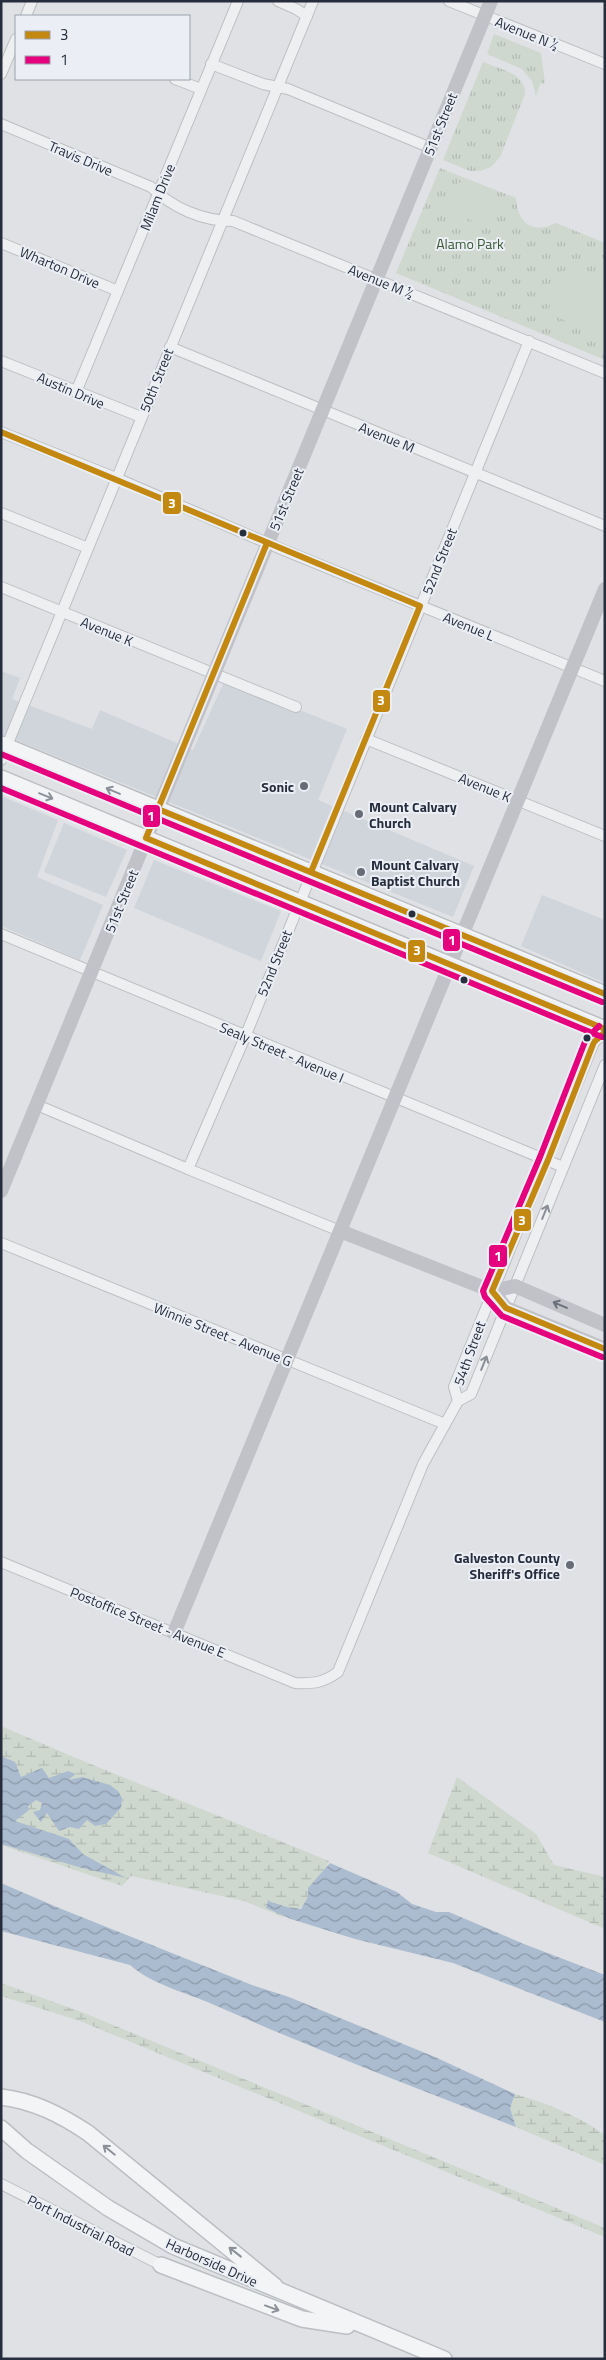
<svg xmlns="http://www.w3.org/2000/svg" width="606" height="2360" font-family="'Titillium Web',sans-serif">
	<defs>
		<pattern id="grass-tufts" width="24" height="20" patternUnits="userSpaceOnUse" patternTransform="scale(1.25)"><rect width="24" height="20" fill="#ced8cf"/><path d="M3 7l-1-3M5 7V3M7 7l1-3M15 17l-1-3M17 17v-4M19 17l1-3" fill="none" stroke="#b1bab3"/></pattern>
		<pattern id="wetland-marsh" width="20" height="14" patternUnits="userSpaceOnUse" patternTransform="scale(1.25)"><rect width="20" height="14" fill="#ced8cf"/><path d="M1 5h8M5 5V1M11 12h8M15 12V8" fill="none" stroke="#b1bab3"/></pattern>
		<pattern id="water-waves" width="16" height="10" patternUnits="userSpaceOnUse" patternTransform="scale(1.25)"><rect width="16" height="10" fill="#acbcd0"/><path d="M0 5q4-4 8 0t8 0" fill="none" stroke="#8c99aa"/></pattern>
	</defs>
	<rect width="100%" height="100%" fill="#dfe1e4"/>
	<g fill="#d0d4db">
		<polygon points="1,671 20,678 12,699 92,729 100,710 193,750 225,680 347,729 318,800 474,866 453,917 1,734"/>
		<polygon points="1,796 58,820 37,877 103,905 80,960 1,926"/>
		<polygon points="64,823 127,850 106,897 44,872"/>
		<polygon points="154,860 281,911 261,961 134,908"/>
		<polygon points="542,895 605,920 605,983 521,946"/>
	</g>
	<g fill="url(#grass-tufts)">
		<polygon points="494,34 541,53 545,83 540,84 536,96 532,81 522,69 487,54"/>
		<path d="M483 62C500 69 525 73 525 94L500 157 491 167 480 171H470L443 160Z"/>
		<path d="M440 168 516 198C517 223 533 235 556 223L605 243V360L396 273Z"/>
	</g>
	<g fill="url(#wetland-marsh)">
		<polygon points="1,1726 76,1758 329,1861 309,1903 283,1917 244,1901 131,1876 122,1886 1,1845"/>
		<polygon points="457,1777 536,1834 554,1865 605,1877 605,1929 428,1853"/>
		<polygon points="1,1983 84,2013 605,2228 605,2237 80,2021 1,1996"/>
		<path d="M515 2094C548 2104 577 2115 605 2135V2165L516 2127 510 2108Z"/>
	</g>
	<g fill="#ced8cf">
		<polygon points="458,182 499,199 487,227 447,210"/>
		<polygon points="567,265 605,281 605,337 547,313"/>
	</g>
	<g fill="url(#water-waves)">
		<polygon points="1,1756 15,1762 21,1777 42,1768 49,1778 68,1771 76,1774 68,1780 82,1777 110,1785 118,1791 122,1798 121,1808 106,1824 95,1826 87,1820 79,1829 70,1827 59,1831 47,1813 41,1822 33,1812 40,1810 42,1803 36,1800 28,1806 29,1810 15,1821 69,1839 83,1854 126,1878 82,1868 1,1844"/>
		<polygon points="330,1863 397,1892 412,1904 436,1912 449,1912 524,1944 605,1975 605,2022 453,1963 355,1939 291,1919 266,1908 268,1901 287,1907 301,1909 308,1897 308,1888"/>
		<path d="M1 1883 59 1908 252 1985 289 1997 435 2057 515 2094 510 2108 516 2127C416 2088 316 2050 219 2007 189 1993 154 1986 130 1965L1 1931Z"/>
	</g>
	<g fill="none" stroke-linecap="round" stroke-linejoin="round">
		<defs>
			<g id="street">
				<polyline points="278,1 296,9 307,16"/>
				<polyline points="449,1 605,64"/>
				<polyline points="26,16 32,1"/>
				<polyline points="211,64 263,84 288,89 431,148"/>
				<polyline points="1,74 16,39"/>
				<polyline points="175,79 201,89"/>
				<path d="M1 124 151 187C173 208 202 221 233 221L605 373"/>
				<polyline points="1,243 118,291"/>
				<polyline points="170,347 605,526"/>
				<polyline points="1,361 141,417"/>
				<polyline points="76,392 238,1"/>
				<polyline points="1,432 116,478 281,549 605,681"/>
				<polyline points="1,513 88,548"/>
				<polyline points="1,587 296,707"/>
				<polyline points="366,739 605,836"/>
				<polyline points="1,760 313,1"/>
				<polyline points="1,934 563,1167"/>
				<polyline points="37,1105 188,1169"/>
				<polyline points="340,1231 188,1169 245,1037 529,341"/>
				<polyline points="1,1243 445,1424"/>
				<polyline points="458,1401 454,1387 594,1042 605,1032"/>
				<path d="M1 1562 295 1683C313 1684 323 1683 338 1672L423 1464 458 1401 471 1394 605 1065"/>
				<polyline points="1,2184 161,2265"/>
			</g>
			<g id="primary">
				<polyline points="1,744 605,994"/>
				<polyline points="1,778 605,1029"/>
				<path d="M1 2097C34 2101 61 2115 88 2133L275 2286"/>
				<polyline points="1,2128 27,2151 108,2208 173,2246 444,2359"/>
				<polyline points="161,2265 302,2319 347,2326"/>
			</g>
		</defs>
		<use href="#street" stroke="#bdbfc2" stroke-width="12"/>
		<use href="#primary" stroke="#bbbec2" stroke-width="18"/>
		<use href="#street" stroke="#eeeff1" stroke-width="10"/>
		<g stroke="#c0c2c7" stroke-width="14">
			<polyline points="1,1191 491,1"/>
			<polyline points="340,1231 492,1291 506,1308 605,1349"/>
			<polyline points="492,1291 515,1286 605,1325"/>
			<polyline points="174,1633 605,589"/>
		</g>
		<use href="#primary" stroke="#f3f4f5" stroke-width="15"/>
		<defs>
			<g id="bus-1">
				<polyline points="1,432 420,606 311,872"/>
				<polyline points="267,543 146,838 605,1029"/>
				<polyline points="158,809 605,994"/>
				<polyline points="605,1032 594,1042 548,1160 492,1291 506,1308 605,1349"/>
			</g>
			<g id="bus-2">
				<polyline points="1,754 602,1002"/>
				<polyline points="1,788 602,1037"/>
				<polyline points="599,1026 586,1039 540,1157 483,1291 485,1297 502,1316 602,1357"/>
			</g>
		</defs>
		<use href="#bus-1" stroke="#ebeff5" stroke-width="10"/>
		<use href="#bus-2" stroke="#ebeff5" stroke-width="10"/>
		<use href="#bus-1" stroke="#c3880f" stroke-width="6"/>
		<use href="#bus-2" stroke="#e5007d" stroke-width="6"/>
	</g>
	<defs><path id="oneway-shaft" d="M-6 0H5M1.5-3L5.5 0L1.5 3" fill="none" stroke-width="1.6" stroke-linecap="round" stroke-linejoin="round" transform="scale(1.25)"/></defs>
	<g stroke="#8c9099">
		<use href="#oneway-shaft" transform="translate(113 791) rotate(-157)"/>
		<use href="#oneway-shaft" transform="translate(46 796) rotate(22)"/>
		<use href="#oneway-shaft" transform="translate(109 2150) rotate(-141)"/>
		<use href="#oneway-shaft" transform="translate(235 2252) rotate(-142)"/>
		<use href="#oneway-shaft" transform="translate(272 2308) rotate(20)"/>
	</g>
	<g stroke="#8a8e97">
		<use href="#oneway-shaft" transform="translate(545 1212) rotate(-68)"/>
		<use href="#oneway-shaft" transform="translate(484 1363) rotate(-68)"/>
	</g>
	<use stroke="#6b707b" href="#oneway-shaft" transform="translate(560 1305) rotate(-157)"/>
	<g fill="#262d3d" stroke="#ebeff5" stroke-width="2">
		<circle cx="243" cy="533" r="4.5"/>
		<circle cx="412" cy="914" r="4.5"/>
		<circle cx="464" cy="980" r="4.5"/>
		<circle cx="587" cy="1038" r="4.5"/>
	</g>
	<g fill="#676c77" stroke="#ebeff5" stroke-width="2">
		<circle cx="304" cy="786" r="5"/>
		<circle cx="359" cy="814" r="5"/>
		<circle cx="361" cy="872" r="5"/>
		<circle cx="570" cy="1565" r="5"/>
	</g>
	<g text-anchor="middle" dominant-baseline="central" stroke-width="4" stroke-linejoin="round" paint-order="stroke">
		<g font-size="14" fill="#262d3d" stroke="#ebeff5">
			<text transform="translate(527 33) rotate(22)">Avenue N ½</text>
			<text transform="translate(440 124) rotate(-68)">51st Street</text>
			<text transform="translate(81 158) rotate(23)">Travis Drive</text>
			<text transform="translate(157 197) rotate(-68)">Milam Drive</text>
			<text transform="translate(60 267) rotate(23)">Wharton Drive</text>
			<text transform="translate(381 281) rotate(22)">Avenue M ½</text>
			<text transform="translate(156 380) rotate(-68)">50th Street</text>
			<text transform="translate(71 390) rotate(23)">Austin Drive</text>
			<text transform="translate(387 437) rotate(22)">Avenue M</text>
			<text transform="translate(286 499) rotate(-67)">51st Street</text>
			<text transform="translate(439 561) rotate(-68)">52nd Street</text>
			<text transform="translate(469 626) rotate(22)">Avenue L</text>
			<text transform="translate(107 631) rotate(22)">Avenue K</text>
			<text transform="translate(485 787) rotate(22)">Avenue K</text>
			<text transform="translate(121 901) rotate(-68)">51st Street</text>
			<text transform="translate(274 963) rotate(-68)">52nd Street</text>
			<text transform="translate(282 1052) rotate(23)">Sealy Street - Avenue I</text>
			<text transform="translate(223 1334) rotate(22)">Winnie Street - Avenue G</text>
			<text transform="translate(469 1353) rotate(-70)">54th Street</text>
			<text transform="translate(148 1622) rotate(22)">Postoffice Street - Avenue E</text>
			<text transform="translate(81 2225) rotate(27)">Port Industrial Road</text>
			<text transform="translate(212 2262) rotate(24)">Harborside Drive</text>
		</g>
		<g font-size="14" fill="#385933" stroke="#ebeff5">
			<text x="470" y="243">Alamo Park</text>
		</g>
		<g font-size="14" font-weight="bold" fill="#262d3d" stroke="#ebeff5" text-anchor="end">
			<text x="294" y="786">Sonic</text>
			<text x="369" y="806" text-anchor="start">Mount Calvary<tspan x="369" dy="16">Church</tspan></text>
			<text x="371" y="864" text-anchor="start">Mount Calvary<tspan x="371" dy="16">Baptist Church</tspan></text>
			<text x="560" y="1557">Galveston County<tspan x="560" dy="16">Sheriff's Office</tspan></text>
		</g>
	</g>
	<g stroke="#ebeff5" stroke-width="2">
		<rect x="162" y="491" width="20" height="24" rx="5" fill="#c3880f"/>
		<rect x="372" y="689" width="19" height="24" rx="5" fill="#c3880f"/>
		<rect x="142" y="804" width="19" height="24" rx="5" fill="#e5007d"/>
		<rect x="442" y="928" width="19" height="24" rx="5" fill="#e5007d"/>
		<rect x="407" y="939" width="19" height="24" rx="5" fill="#c3880f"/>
		<rect x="513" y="1208" width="19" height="24" rx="5" fill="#c3880f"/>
		<rect x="488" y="1244" width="20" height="24" rx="5" fill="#e5007d"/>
	</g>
	<g font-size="14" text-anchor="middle" font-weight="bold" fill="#fff">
		<text x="172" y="508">3</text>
		<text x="381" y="705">3</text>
		<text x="151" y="821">1</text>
		<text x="452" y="945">1</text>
		<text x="417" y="955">3</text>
		<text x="522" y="1225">3</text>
		<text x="498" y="1261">1</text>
	</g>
	<rect width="606" height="2360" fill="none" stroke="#262d3d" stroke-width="5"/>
	<rect x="15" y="15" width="175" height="65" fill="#ebeff5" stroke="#9ca1ab"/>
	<rect x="25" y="31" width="25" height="8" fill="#c3880f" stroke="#9ca1ab"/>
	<text x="60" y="40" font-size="15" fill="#262d3d">3</text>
	<rect x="25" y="56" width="25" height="8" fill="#e5007d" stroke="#9ca1ab"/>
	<text x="60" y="65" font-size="15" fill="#262d3d">1</text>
</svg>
